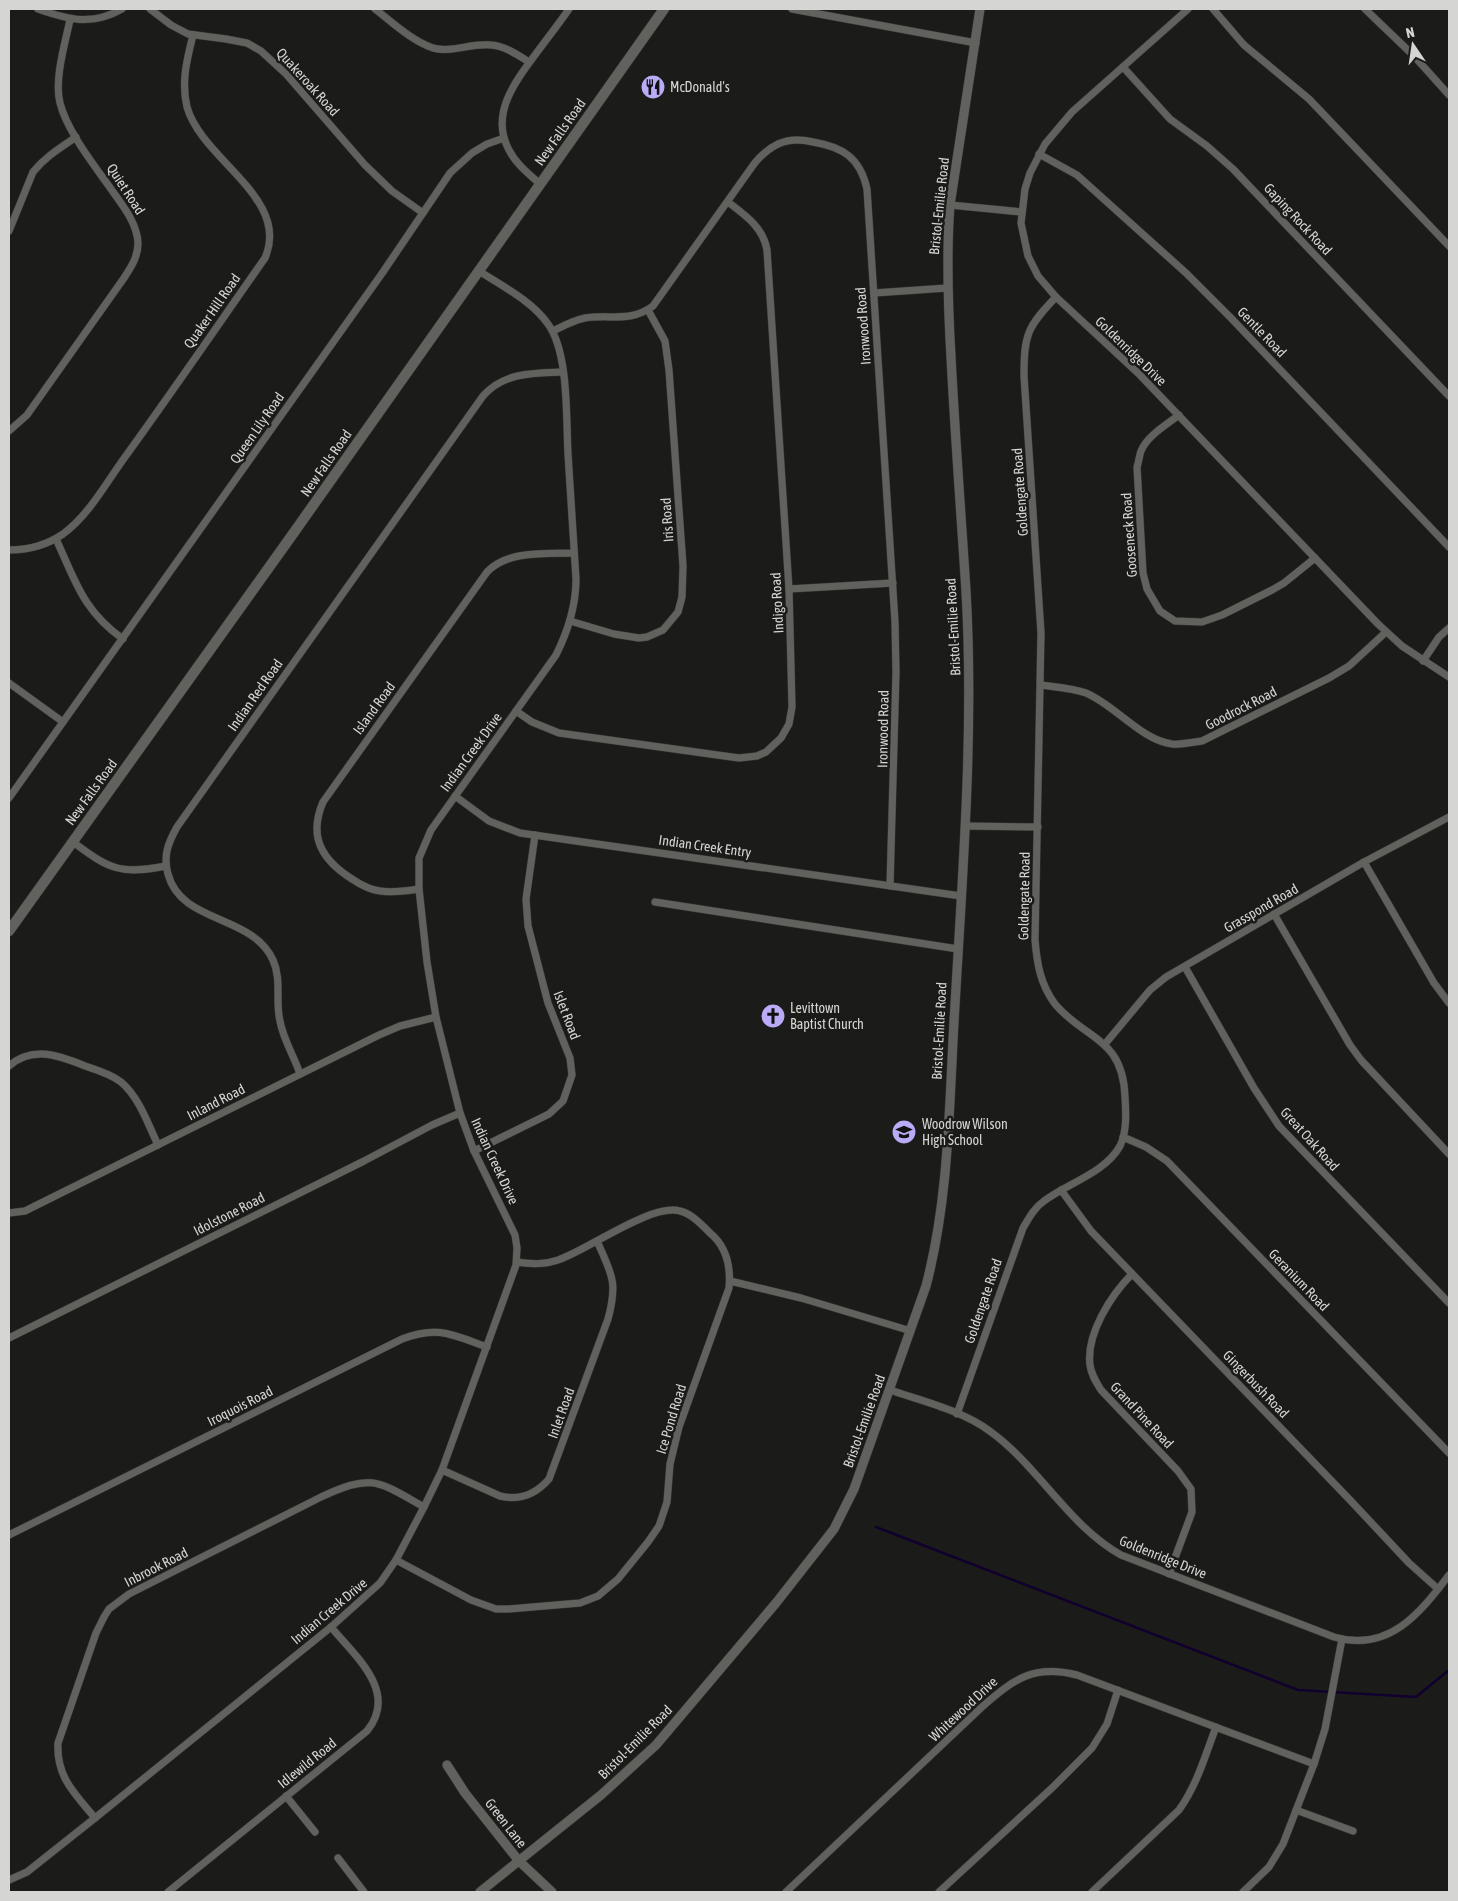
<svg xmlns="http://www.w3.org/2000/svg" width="1458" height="1901" font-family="'Asap Condensed',sans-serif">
	<rect width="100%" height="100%" fill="#1b1c19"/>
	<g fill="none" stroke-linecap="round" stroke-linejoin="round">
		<polyline stroke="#11002e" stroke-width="2.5" points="876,1527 1298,1690 1416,1697 1449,1670"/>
		<defs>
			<g id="minor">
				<path d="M38 9C69 20 92 26 122 9"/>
				<polyline points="150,9 171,25 188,34 226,39 247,43 261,51 286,74 365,165 392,191 423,213"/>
				<path d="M375 9C392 22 412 41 433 48 452 53 471 43 491 45 505 46 518 55 529 62"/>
				<polyline points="792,9 976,43"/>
				<polyline points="1188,9 1072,112 1045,144 1030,173 1025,189 1021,223 1028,256 1038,276 1056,297 1139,374 1378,624 1402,646 1449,677"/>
				<polyline points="1213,9 1244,45 1309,99 1449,246"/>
				<polyline points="1365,9 1414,56 1449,95"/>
				<polyline points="1123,67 1170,119 1207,146 1233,169 1449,396"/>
				<polyline points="1039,154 1077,175 1186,273 1231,318 1449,547"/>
				<path d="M540 184C529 174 516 164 509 150 490 115 514 83 535 55 546 40 558 25 569 9"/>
				<polyline points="950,205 1022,212"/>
				<path d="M9 231 33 172C45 157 60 148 76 137"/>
				<polyline points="874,293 947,288"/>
				<path d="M553 331C563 326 574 320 585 318 611 314 630 323 653 306L754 164C761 155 768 149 778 144 789 139 801 139 813 142 842 147 860 157 867 189L895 622 896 672 890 886"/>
				<path d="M1179 415C1166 425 1147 436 1141 451 1139 456 1139 462 1137 467L1143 573 1147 589 1160 611 1175 621 1202 622 1222 615 1272 590 1284 583 1315 558"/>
				<path d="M9 431 27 415 124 278C131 267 138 257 138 243 137 222 122 205 111 189 94 165 67 131 60 103 54 80 65 43 70 20"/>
				<path d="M56 539C75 580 83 611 123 639"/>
				<path d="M9 550C28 550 47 545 63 534 89 515 106 483 125 457 172 392 218 325 265 258 291 198 202 160 187 107 181 82 187 59 193 35"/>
				<polyline points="789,589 893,583"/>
				<polyline points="570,621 614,634 639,638 647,637 663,630 678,612 682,597 683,566 669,370 665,341 648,310"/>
				<polyline points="1423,661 1439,637 1449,628"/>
				<polyline points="9,683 63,722"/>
				<path d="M1041 685C1056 687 1072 688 1086 693 1115 705 1141 740 1172 744 1182 745 1193 742 1202 741L1329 678 1349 666 1386 632"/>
				<path d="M516 711 532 722 559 733 739 758 757 756 766 752 781 738 789 724 792 707 789 589 767 250C763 227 745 215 728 202"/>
				<polyline points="455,796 489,821 520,833 961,896"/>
				<polyline points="9,798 383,272 450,173 472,153 487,144 504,138"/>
				<polyline points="965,826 1038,827"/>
				<path d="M73 842C109 869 120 875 166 866"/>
				<polyline points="1364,862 1434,983 1449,1003"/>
				<path d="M419 889C406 891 393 893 380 891 370 890 361 885 352 879 322 860 308 837 323 802L487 572C508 550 545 554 574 553"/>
				<polyline points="655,902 958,949"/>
				<polyline points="1274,914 1350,1045 1361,1060 1449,1154"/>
				<polyline points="1185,967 1254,1088 1279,1126 1449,1303"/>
				<polyline points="1105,1044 1150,990 1166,977 1364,862 1449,817"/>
				<path d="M9 1066C33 1045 60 1056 85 1066 97 1070 111 1074 121 1082 139 1097 148 1124 158 1145"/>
				<path d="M300 1074C294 1056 283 1039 280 1021 275 1001 282 980 273 960 252 914 181 924 168 874 163 856 168 843 177 827L483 396C504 372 534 373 563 372"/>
				<polyline points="1123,1137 1146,1147 1167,1161 1449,1453"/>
				<polyline points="474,1151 549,1114 563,1101 572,1075 570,1058 548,1003 528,926 526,899 535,835"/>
				<polyline points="1061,1190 1091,1231 1350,1500 1409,1563 1438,1589"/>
				<polyline points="9,1213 25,1211 33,1207 379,1035 400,1026 436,1017"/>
				<path d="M1132 1274C1111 1295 1086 1334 1090 1365 1091 1374 1096 1382 1101 1390L1178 1471 1191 1489 1192 1512 1169 1574"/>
				<polyline points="730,1281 801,1298 911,1331"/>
				<polyline points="9,1338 364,1161 432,1125 460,1113"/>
				<path d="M890 1390C922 1401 964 1411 991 1432 1039 1467 1069 1526 1121 1555L1334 1637C1389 1653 1420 1613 1449 1575"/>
				<path d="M957 1414 1023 1228C1029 1218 1034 1208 1044 1201 1068 1183 1105 1173 1120 1146 1127 1132 1126 1112 1125 1097 1123 1037 1085 1040 1055 1004 1040 984 1037 963 1035 940L1041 633 1024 376C1024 335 1027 327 1056 297"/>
				<path d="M442 1470 500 1496C520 1501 536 1494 549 1479L608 1319C618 1282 612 1275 597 1241"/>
				<path d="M9 1535 402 1339C438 1325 453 1335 487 1347"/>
				<path d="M396 1560 471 1600 496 1609H509L580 1603 598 1596 618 1579 648 1542 659 1526 667 1502 670 1464 679 1427 729 1288C731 1266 727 1247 710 1233 701 1224 692 1214 680 1211 651 1203 588 1250 558 1260 544 1265 531 1264 517 1262"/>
				<polyline points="286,1796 315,1832"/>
				<polyline points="1296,1810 1353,1831"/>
				<path d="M95 1818C75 1794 56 1777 58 1743L96 1633 104 1617 109 1609 129 1594 321 1497C372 1473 378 1481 424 1507"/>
				<polyline points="338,1858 364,1892"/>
				<path d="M9 1880 27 1872 95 1818 331 1627 380 1583 396 1560 424 1507 442 1470 516 1265 517 1248 515 1235 474 1151 460 1113 436 1017 427 962 419 889V858L431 830 556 655C568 631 576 606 576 579 573 537 571 495 568 454 566 418 569 353 548 324 532 301 502 286 479 271"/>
				<path d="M168 1892 367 1731C399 1692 355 1656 331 1627"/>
				<path d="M786 1892 983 1706C1014 1679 1034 1664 1077 1675L1314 1764"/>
				<polyline points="939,1892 1053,1787 1092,1748 1107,1724 1118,1690"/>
				<path d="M1092 1892 1179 1810C1197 1785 1205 1756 1216 1727"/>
				<polyline points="1243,1892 1269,1867 1283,1844 1314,1764 1325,1729 1342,1639"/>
			</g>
			<g id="tertiary">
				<polyline points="447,1765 465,1793 519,1861 552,1892"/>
				<path d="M480 1892 601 1795 656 1745 776 1603 834 1529 854 1489 926 1286C950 1195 949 1099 955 1005 963 867 974 729 966 591 961 513 955 435 951 357 948 306 946 256 950 205L980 9"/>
			</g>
			<polyline id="secondary" points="9,931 290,538 664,9"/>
		</defs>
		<use href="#minor" stroke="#383937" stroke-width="8"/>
		<use href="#tertiary" stroke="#383937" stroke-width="10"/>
		<use href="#secondary" stroke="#383937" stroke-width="11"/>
		<use href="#minor" stroke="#61625e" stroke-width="7"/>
		<use href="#tertiary" stroke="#61625e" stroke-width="9"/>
		<use href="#secondary" stroke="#61625e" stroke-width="10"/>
	</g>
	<defs>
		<symbol id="restaurant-disc" viewBox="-11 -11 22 22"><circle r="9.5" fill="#bbaaf6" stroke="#1b1c19"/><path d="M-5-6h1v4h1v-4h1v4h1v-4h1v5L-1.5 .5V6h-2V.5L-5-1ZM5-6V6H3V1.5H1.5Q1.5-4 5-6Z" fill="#111"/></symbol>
		<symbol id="church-disc" viewBox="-11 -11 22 22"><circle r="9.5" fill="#bbaaf6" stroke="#1b1c19"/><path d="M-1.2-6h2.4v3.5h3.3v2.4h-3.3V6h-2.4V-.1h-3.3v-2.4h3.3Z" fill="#111"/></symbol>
		<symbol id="school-disc" viewBox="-11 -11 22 22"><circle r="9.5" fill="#bbaaf6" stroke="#1b1c19"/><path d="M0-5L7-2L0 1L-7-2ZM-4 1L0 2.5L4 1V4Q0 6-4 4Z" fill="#111"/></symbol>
	</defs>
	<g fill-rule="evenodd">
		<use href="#restaurant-disc" x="639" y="73" width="28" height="28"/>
		<use href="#church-disc" x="759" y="1002" width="28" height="28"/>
		<use href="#school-disc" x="890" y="1118" width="28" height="28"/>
	</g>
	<g text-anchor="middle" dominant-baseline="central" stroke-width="5" stroke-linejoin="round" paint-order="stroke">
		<g font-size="14" fill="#d5d6d4" stroke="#1b1c19">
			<text transform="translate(308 82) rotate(48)">Quakeroak Road</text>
			<text transform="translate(560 132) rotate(-55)">New Falls Road</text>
			<text transform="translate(126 189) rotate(57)">Quiet Road</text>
			<text transform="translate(939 206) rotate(-84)">Bristol-Emilie Road</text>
			<text transform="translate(1298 219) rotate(47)">Gaping Rock Road</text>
			<text transform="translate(212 311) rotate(-55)">Quaker Hill Road</text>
			<text transform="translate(863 326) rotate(-94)">Ironwood Road</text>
			<text transform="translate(1262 332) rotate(46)">Gentle Road</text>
			<text transform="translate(1131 351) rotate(44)">Goldenridge Drive</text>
			<text transform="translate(257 428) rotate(-55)">Queen Lily Road</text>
			<text transform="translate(326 463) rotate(-55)">New Falls Road</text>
			<text transform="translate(1020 492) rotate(-94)">Goldengate Road</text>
			<text transform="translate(667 520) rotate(-94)">Iris Road</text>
			<text transform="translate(1129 535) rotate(-94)">Gooseneck Road</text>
			<text transform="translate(777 603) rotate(-93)">Indigo Road</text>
			<text transform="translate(953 627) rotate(-93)">Bristol-Emilie Road</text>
			<text transform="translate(255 695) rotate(-55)">Indian Red Road</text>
			<text transform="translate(374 708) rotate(-54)">Island Road</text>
			<text transform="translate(1241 708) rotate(-27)">Goodrock Road</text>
			<text transform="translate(883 729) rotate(-89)">Ironwood Road</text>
			<text transform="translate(471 752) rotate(-54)">Indian Creek Drive</text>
			<text transform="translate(91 792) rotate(-54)">New Falls Road</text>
			<text transform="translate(705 846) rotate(8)">Indian Creek Entry</text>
			<text transform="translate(1024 896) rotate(-89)">Goldengate Road</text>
			<text transform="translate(1261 908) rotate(-30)">Grasspond Road</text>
			<text transform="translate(567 1015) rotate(69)">Islet Road</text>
			<text transform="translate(939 1031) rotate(-87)">Bristol-Emilie Road</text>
			<text transform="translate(216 1102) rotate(-27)">Inland Road</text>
			<text transform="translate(1310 1139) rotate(48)">Great Oak Road</text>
			<text transform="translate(495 1161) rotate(65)">Indian Creek Drive</text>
			<text transform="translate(229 1214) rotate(-27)">Idolstone Road</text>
			<text transform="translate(1299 1280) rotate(46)">Geranium Road</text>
			<text transform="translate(983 1301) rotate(-71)">Goldengate Road</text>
			<text transform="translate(1256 1384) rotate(46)">Gingerbush Road</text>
			<text transform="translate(240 1406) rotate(-27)">Iroquois Road</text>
			<text transform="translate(561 1413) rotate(-70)">Inlet Road</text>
			<text transform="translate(1142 1415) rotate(47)">Grand Pine Road</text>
			<text transform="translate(671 1419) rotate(-73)">Ice Pond Road</text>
			<text transform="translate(864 1421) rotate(-70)">Bristol-Emilie Road</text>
			<text transform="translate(1163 1557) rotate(22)">Goldenridge Drive</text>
			<text transform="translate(156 1567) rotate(-27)">Inbrook Road</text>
			<text transform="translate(329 1611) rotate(-40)">Indian Creek Drive</text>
			<text transform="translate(963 1709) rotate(-43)">Whitewood Drive</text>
			<text transform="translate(635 1742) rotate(-45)">Bristol-Emilie Road</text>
			<text transform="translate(307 1763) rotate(-39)">Idlewild Road</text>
			<text transform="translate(506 1823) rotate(52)">Green Lane</text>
		</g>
		<g font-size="14" fill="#d5d6d4" stroke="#1b1c19" text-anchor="start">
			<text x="670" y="87">McDonald's</text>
			<text x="790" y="1008">Levittown<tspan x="790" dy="16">Baptist Church</tspan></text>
			<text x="922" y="1124">Woodrow Wilson<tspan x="922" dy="16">High School</tspan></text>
		</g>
	</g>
	<rect width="1458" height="1901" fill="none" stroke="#d5d6d4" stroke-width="20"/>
	<g transform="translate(1413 45) rotate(347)" stroke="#1b1c19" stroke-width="4" paint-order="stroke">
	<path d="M0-4L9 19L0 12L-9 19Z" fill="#d5d6d4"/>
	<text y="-8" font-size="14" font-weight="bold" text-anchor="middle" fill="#d5d6d4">N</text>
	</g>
</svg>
